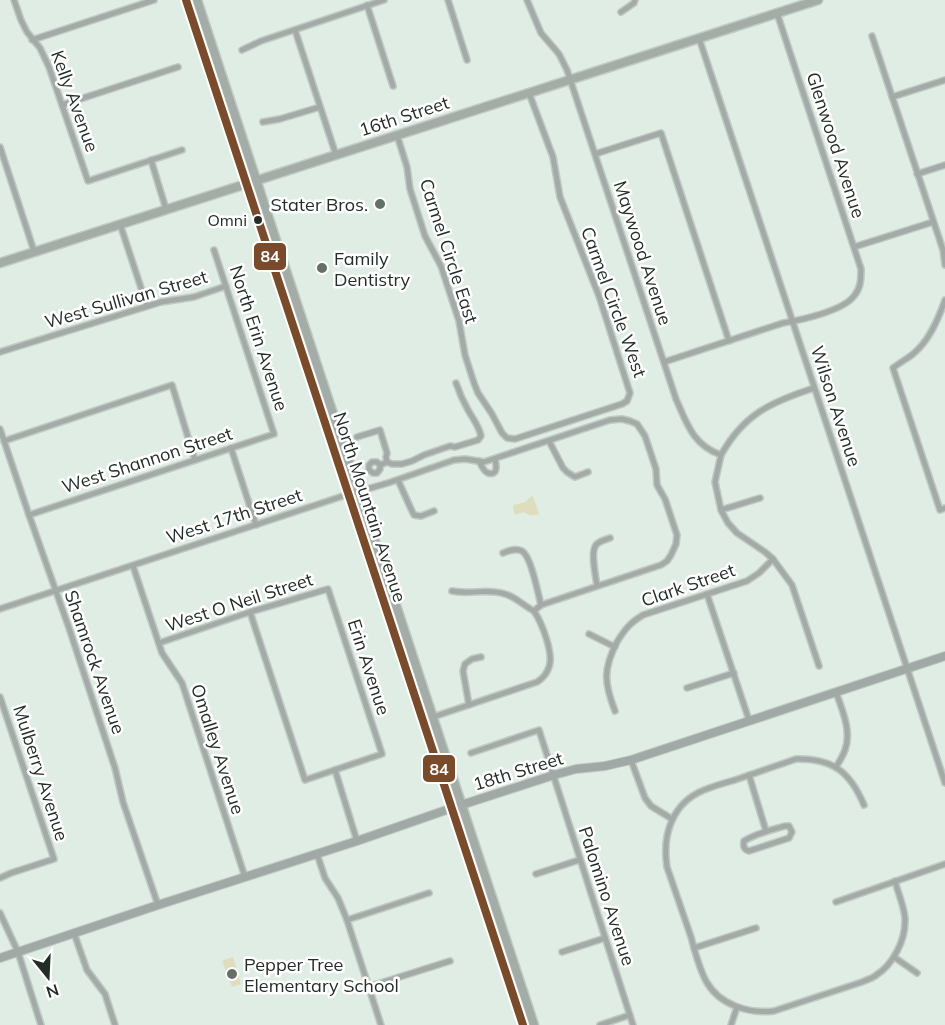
<svg xmlns="http://www.w3.org/2000/svg" width="945" height="1025" font-family="Mulish,sans-serif">
	<rect width="100%" height="100%" fill="#e0ede4"/>
	<g fill="#deddbe">
		<path d="M533 496 539 514C533 516 529 516 524 512L515 515 513 508 514 505 525 502 530 497Z"/>
		<polygon points="233,957 241,984 232,987 222,961"/>
	</g>
	<g fill="none" stroke-linecap="round" stroke-linejoin="round">
		<defs>
			<g id="street">
				<polyline points="14,0 21,20 27,32 40,48 49,67 88,181 182,150"/>
				<polyline points="448,0 467,60"/>
				<path d="M527 0 541 33 559 54 567 70 676 399C687 424 693 445 721 455L715 482 721 510 728 523 737 533 765 552 773 559 792 585 819 666"/>
				<polyline points="367,5 393,86"/>
				<polyline points="621,12 634,3 635,0"/>
				<polyline points="295,30 336,155"/>
				<polyline points="872,36 943,250 945,265"/>
				<polyline points="699,38 945,783"/>
				<polyline points="32,40 154,0"/>
				<polyline points="242,50 261,41 384,0"/>
				<polyline points="892,97 945,80"/>
				<polyline points="62,105 178,67"/>
				<polyline points="263,122 280,119 320,107"/>
				<polyline points="397,135 407,167 410,189 425,236 441,266 459,321 465,355 474,383 478,393 492,414 502,433 507,438 515,439 622,404 627,401 630,393 599,296 560,197 553,157 529,93"/>
				<polyline points="0,147 34,251"/>
				<polyline points="595,154 661,133 729,341"/>
				<polyline points="151,160 166,209"/>
				<polyline points="917,174 945,165"/>
				<polyline points="120,224 147,306"/>
				<polyline points="854,247 933,222"/>
				<path d="M945 300C938 320 929 341 913 354 907 359 899 363 893 368L940 510 945 508"/>
				<polyline points="0,352 161,302 194,297 226,286"/>
				<path d="M664 362 783 323C801 320 843 311 854 296 861 288 861 279 861 269L777 13"/>
				<polyline points="0,429 29,515 69,628 115,768 123,802 158,905"/>
				<polyline points="357,437 380,430 387,453 386,457 387,462"/>
				<polyline points="4,441 172,385 195,460"/>
				<polyline points="549,441 563,468 567,472 575,477 588,472"/>
				<polyline points="231,448 256,525"/>
				<path d="M721 455C744 414 771 402 814 388"/>
				<path d="M479 461C481 465 484 472 488 473 499 476 496 464 495 459"/>
				<path d="M387 462 392 464H402L412 461 424 455 450 446 455 447 478 440 481 436C479 426 473 419 468 410 463 401 459 392 456 383"/>
				<polyline points="380,465 377,462 372,462 369,465 369,470 373,473 377,473 380,469 380,465 387,462"/>
				<polyline points="398,480 411,509 414,515 421,516 434,511"/>
				<polyline points="721,510 760,498"/>
				<polyline points="29,515 274,434 214,250"/>
				<path d="M503 553C510 550 516 548 522 551 531 556 538 593 541 605"/>
				<polyline points="133,566 162,653 182,683 245,877"/>
				<path d="M597 586C596 577 590 552 596 545 599 541 605 540 610 538"/>
				<path d="M452 591C471 595 486 588 505 594 516 597 524 606 534 611"/>
				<polyline points="707,594 749,720"/>
				<path d="M0 609 343 496 388 483 454 460 465 459 484 462 610 420 622 419 630 421 637 424 645 436 656 469 657 485 665 499 677 535 676 544 671 555 667 561 661 565 541 605 534 611C542 623 554 654 549 667 547 673 542 679 537 682L433 717"/>
				<polyline points="589,634 615,647"/>
				<polyline points="159,643 250,612 328,589 382,754 305,780 250,612"/>
				<polyline points="687,688 734,673"/>
				<path d="M836 692C842 710 852 731 845 750 843 756 839 762 836 767"/>
				<polyline points="0,697 54,859 11,873 0,878"/>
				<polyline points="469,705 463,671 465,664 472,659 481,657"/>
				<path d="M615 711C604 683 603 669 617 642 625 629 630 623 643 615L747 581 759 573 773 559"/>
				<polyline points="471,753 539,730 633,1025"/>
				<polyline points="631,760 645,798 651,806 672,819"/>
				<polyline points="335,770 357,841"/>
				<polyline points="749,775 766,831"/>
				<path d="M864 805C850 772 833 758 796 759 776 766 755 773 735 780 724 783 714 786 704 790 672 803 662 835 667 867 675 890 683 914 691 937 695 952 699 968 706 981 719 1005 749 1014 774 1011L862 982C866 980 871 979 875 976 893 965 906 940 905 918 904 906 898 893 895 881"/>
				<path d="M785 826H789L792 832 789 838 749 851C744 850 743 846 744 841 757 833 771 830 785 826Z"/>
				<polyline points="317,854 325,878 338,898 347,920 381,1025"/>
				<polyline points="536,874 579,860"/>
				<polyline points="836,902 945,864"/>
				<polyline points="0,913 18,952 41,1025"/>
				<polyline points="347,920 429,893"/>
				<polyline points="74,933 87,970 105,994 115,1025"/>
				<polyline points="694,948 756,928"/>
				<polyline points="562,952 605,938"/>
				<polyline points="894,957 917,973"/>
				<polyline points="368,987 450,961"/>
				<polyline points="600,1025 630,1015"/>
				<polyline points="731,1025 737,1007"/>
			</g>
			<polyline id="secondary" points="0,958 158,905 357,841 452,808 554,775 576,769 605,766 631,760 945,656"/>
			<g id="primary">
				<polyline points="186,0 523,1025"/>
				<polyline points="197,0 534,1025"/>
				<polyline points="0,263 818,0"/>
			</g>
		</defs>
		<use href="#street" stroke="#bfcac3" stroke-width="8"/>
		<use href="#secondary" stroke="#bfcac3" stroke-width="10"/>
		<use href="#primary" stroke="#bfcac3" stroke-width="11"/>
		<use href="#street" stroke="#a4aaa8" stroke-width="5"/>
		<use href="#secondary" stroke="#a1a9a6" stroke-width="8"/>
		<use href="#primary" stroke="#a4aca8" stroke-width="8"/>
		<defs>
			<polyline id="bus-1" points="186,0 523,1025"/>
		</defs>
		<use href="#bus-1" stroke="#fff" stroke-width="12"/>
		<use href="#bus-1" stroke="#7a4b2a" stroke-width="8"/>
	</g>
	<g fill="#657069" stroke="#fff" stroke-width="2">
		<circle cx="380" cy="204" r="6"/>
		<circle cx="322" cy="268" r="6"/>
		<circle cx="232" cy="974" r="6"/>
	</g>
	<circle fill="#232d27" stroke="#fff" stroke-width="2" cx="258" cy="220" r="5"/>
	<g text-anchor="middle" dominant-baseline="central" stroke-width="5" stroke-linejoin="round" paint-order="stroke">
		<g font-size="16" fill="#232d27" stroke="#fff" text-anchor="end">
			<text x="247" y="220">Omni</text>
		</g>
		<g font-size="18" fill="#232d27" stroke="#fff">
			<text transform="translate(75 101) rotate(70)">Kelly Avenue</text>
			<text transform="translate(404 116) rotate(-18)">16th Street</text>
			<text transform="translate(836 145) rotate(72)">Glenwood Avenue</text>
			<text transform="translate(449 251) rotate(72)">Carmel Circle East</text>
			<text transform="translate(643 253) rotate(72)">Maywood Avenue</text>
			<text transform="translate(126 299) rotate(-16)">West Sullivan Street</text>
			<text transform="translate(614 302) rotate(70)">Carmel Circle West</text>
			<text transform="translate(259 338) rotate(72)">North Erin Avenue</text>
			<text transform="translate(836 406) rotate(72)">Wilson Avenue</text>
			<text transform="translate(147 460) rotate(-18)">West Shannon Street</text>
			<text transform="translate(370 507) rotate(72)">North Mountain Avenue</text>
			<text transform="translate(234 516) rotate(-18)">West 17th Street</text>
			<text transform="translate(688 585) rotate(-19)">Clark Street</text>
			<text transform="translate(239 602) rotate(-18)">West O Neil Street</text>
			<text transform="translate(95 662) rotate(71)">Shamrock Avenue</text>
			<text transform="translate(369 667) rotate(72)">Erin Avenue</text>
			<text transform="translate(218 749) rotate(72)">Omalley Avenue</text>
			<text transform="translate(518 771) rotate(-17)">18th Street</text>
			<text transform="translate(41 773) rotate(72)">Mulberry Avenue</text>
			<text transform="translate(607 896) rotate(72)">Palomino Avenue</text>
		</g>
		<g font-size="18" fill="#232d27" stroke="#fff" text-anchor="start">
			<text x="368" y="204" text-anchor="end">Stater Bros.</text>
			<text x="334" y="258">Family<tspan x="334" dy="21">Dentistry</tspan></text>
			<text x="244" y="964">Pepper Tree<tspan x="244" dy="21">Elementary School</tspan></text>
		</g>
	</g>
	<g stroke="#fff" stroke-width="2">
		<rect x="253" y="242" width="34" height="29" rx="6" fill="#7a4b2a"/>
		<rect x="422" y="754" width="34" height="29" rx="6" fill="#7a4b2a"/>
	</g>
	<g font-size="16" text-anchor="middle" font-weight="bold" fill="#fff">
		<text x="270" y="262">84</text>
		<text x="439" y="775">84</text>
	</g>
	<g transform="translate(48 977) rotate(162)" stroke="#ffffff" stroke-width="4.5" paint-order="stroke">
	<path d="M0-4.5L10 22L0 15L-10 22Z" fill="#232d27"/>
	<text y="-9" font-size="16" font-weight="bold" text-anchor="middle" fill="#232d27">N</text>
	</g>
</svg>
